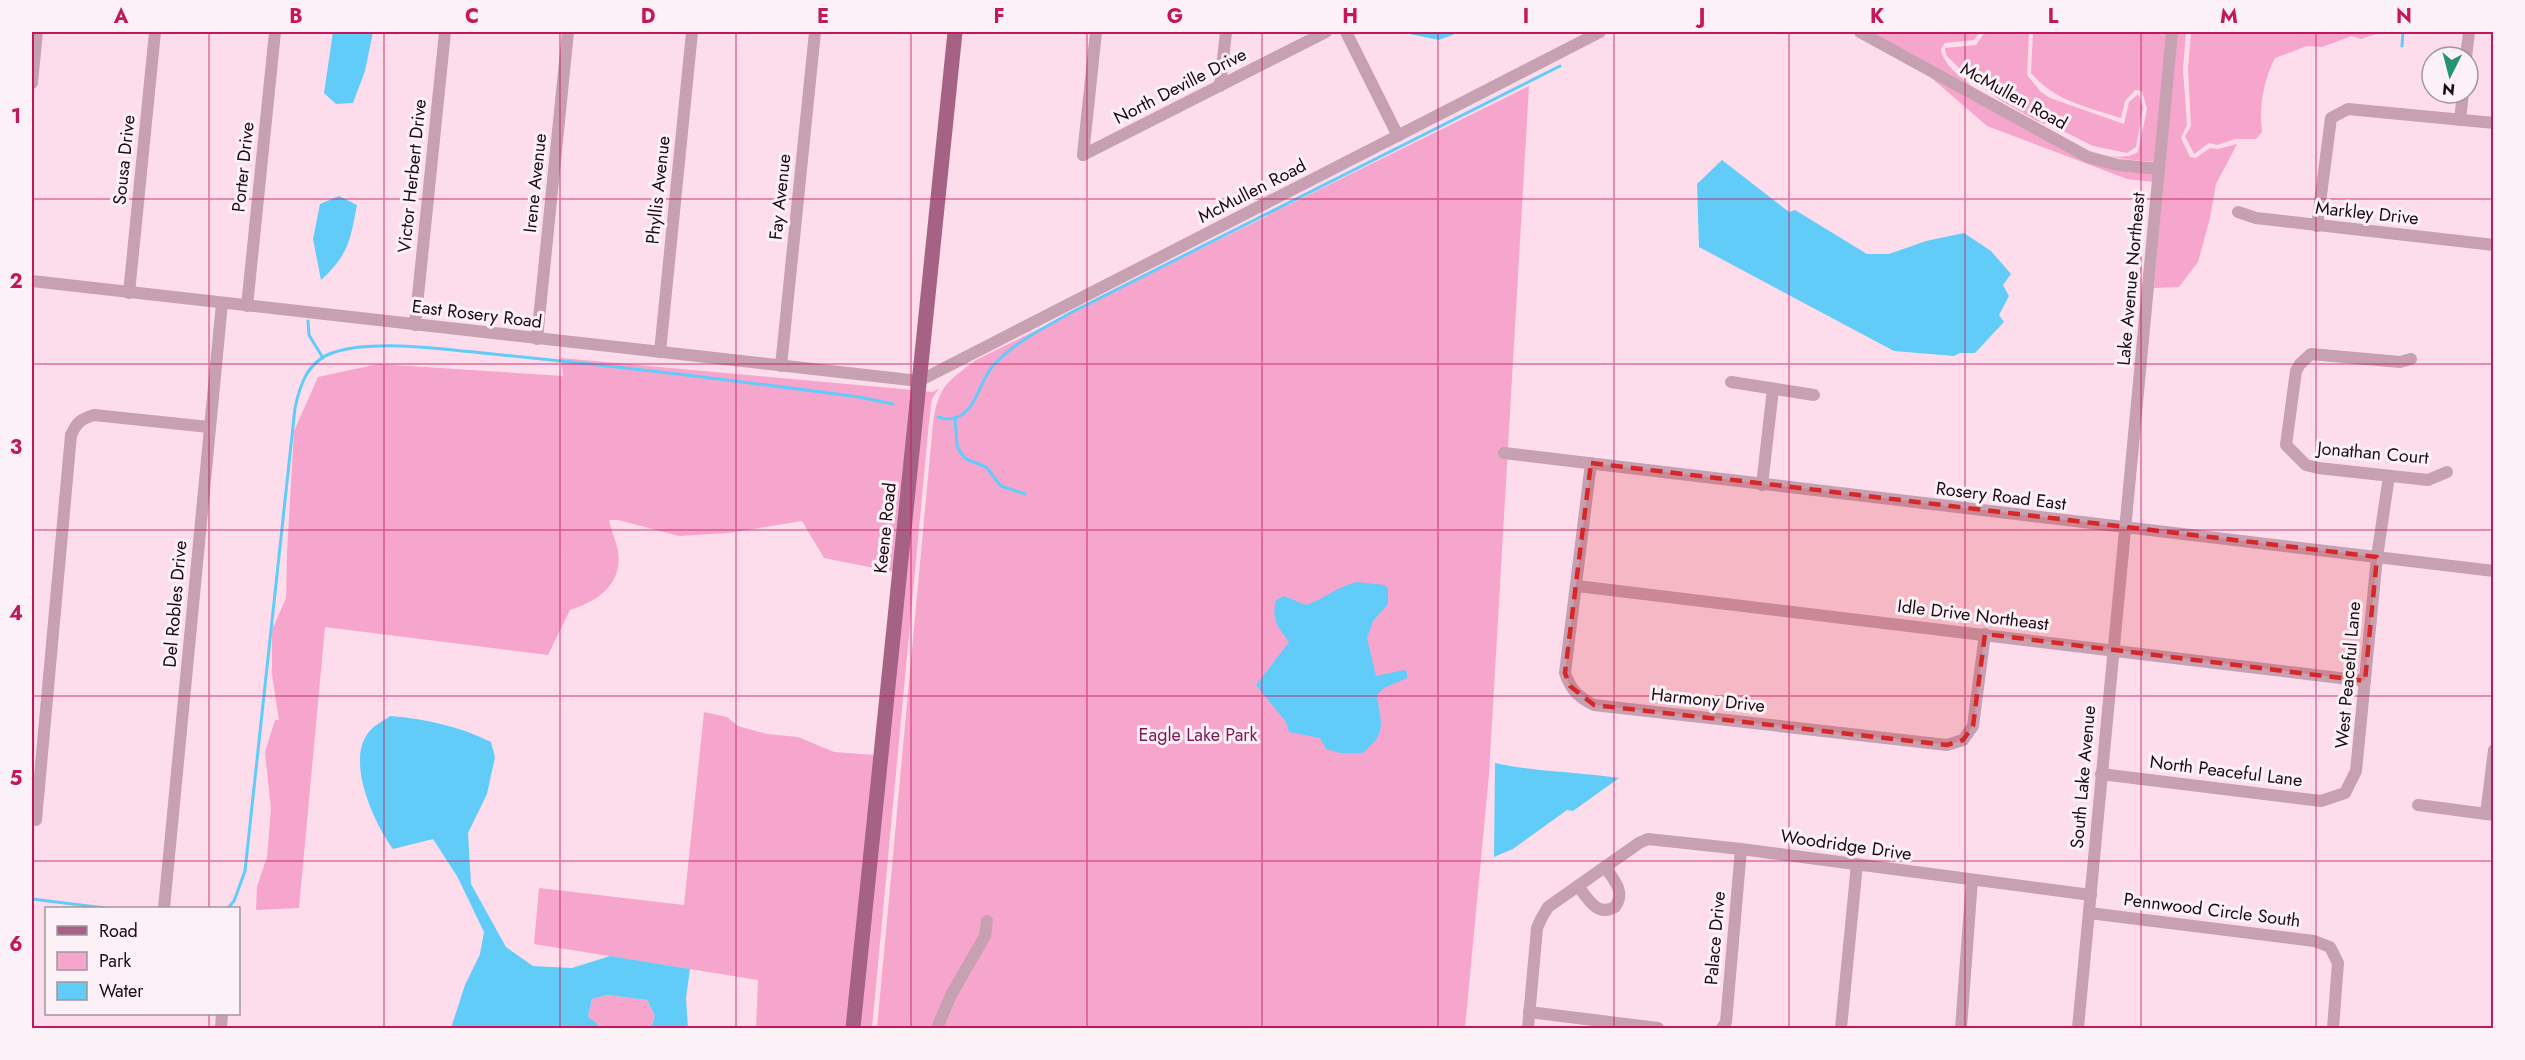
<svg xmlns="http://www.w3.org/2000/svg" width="2525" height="1060" font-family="Jost,sans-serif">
	<rect width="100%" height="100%" fill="#fdddec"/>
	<g fill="#f6a6cd">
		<path d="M1872 32H1980L1974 40 1945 43 1941 49C1943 65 1961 77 1973 87Z"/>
		<polygon points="1985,32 2029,32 2027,75 2041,92 2050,98 2124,124 2129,102 2138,94 2143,107 2136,147 2127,153 2093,146 2057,128 2037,121 2000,100 1968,77 1946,55 1945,48 1976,45"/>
		<path d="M2033 32H2167L2155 162C2127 160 2102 157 2077 145 2095 153 2119 163 2138 152L2147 109 2142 91 2135 90 2125 101 2121 118C2087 107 2055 101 2031 73Z"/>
		<polygon points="2177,32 2186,32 2183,69 2187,125 2181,138 2190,157 2196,158 2210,148 2218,149 2237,144 2216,184 2210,218 2198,262 2179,287 2154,288"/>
		<path d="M2191 32H2383L2361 39 2352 36 2322 47 2307 46 2275 58C2263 82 2259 106 2262 132L2256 139H2235L2217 145 2209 143 2194 154 2185 136 2191 126 2188 69Z"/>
		<polygon points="1928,75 2086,162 2117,170 2154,174 2153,182 2127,179 1987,126"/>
		<path d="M1529 86 1489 774 1465 1028H877L933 423C938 386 948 381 976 360L1267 216 1271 210 1290 204Z"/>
		<path d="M561 358 913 390 894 572 824 558 802 521 728 533 679 536 618 520H609C611 530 616 541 618 551 623 584 598 601 570 610L548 655 325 627 299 908 256 910 257 886 267 857 271 809 265 752 275 720H279L272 675V630L286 598 287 553 294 431 318 377 378 364 563 376Z"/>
		<polygon points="939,388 932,399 929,422 872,1028 858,1028 923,391 933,392"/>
		<polygon points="704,712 727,717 738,726 767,734 798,737 834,752 876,755 848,1028 756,1028 758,980 534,944 539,888 684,905"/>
		<polygon points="607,995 647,1000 655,1016 651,1028 597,1028 598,1024 588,1018 592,999"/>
	</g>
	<g fill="#62ccf9">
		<polygon points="333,32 373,32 365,71 353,103 336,104 324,93"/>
		<polygon points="1407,32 1460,32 1439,40 1405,33"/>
		<polygon points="1722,160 1789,212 1795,210 1867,254 1889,254 1926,241 1964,233 1991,251 2011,274 2003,285 2009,296 1999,315 2004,322 1975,353 1960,353 1954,356 1894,351 1699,247 1697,184"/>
		<path d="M339 196 357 205C350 241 349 254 321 280L313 239 320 204Z"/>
		<path d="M1357 582 1384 585 1388 588V604L1373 621 1367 638 1376 676 1404 670 1407 672V678L1384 688 1377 695C1380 722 1389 733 1362 753H1340L1326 749 1320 738 1289 732 1286 722 1256 685 1289 642C1278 627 1271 620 1276 600L1284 596 1306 605C1324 599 1338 586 1357 582Z"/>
		<path d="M390 716C425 719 459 726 491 742L495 757 487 794 468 833 471 884 506 947 533 966 572 968 610 956 690 969 686 998 688 1028H651L655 1016 647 1000 607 995 592 999 588 1017 598 1024 597 1028H451L465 985 480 954 484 932 457 876 433 839 393 849C374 823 346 762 368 733 373 726 383 721 390 716Z"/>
		<path d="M1495 763C1536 772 1578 772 1619 778L1573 811 1567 810 1513 849 1494 857Z"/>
	</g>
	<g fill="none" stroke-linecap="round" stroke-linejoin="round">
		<g stroke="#62ccf9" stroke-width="3">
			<polyline points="2402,46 2403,32"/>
			<polyline points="308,321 309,335 323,358"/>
			<path d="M938 417C946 420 952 420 960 416 977 406 980 381 992 367 1014 342 1044 328 1072 312L1560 66"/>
			<polyline points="955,417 957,446 961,453 966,459 986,467 1001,486 1025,494"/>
			<polyline points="32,899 105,908"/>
			<path d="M228 908 234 901 245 871 295 408C300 384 308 360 335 352 377 338 457 351 502 355 622 367 740 381 859 397L893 404"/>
		</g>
		<g stroke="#c7a0b2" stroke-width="12">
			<polyline points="1346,32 1398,136"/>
			<polyline points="1860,32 2088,157 2118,165 2159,169"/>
			<polyline points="2466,57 2469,32"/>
			<polyline points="32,83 37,32"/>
			<polyline points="1220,86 1226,32"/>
			<polyline points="2460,120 2463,93"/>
			<polyline points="1083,155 1326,32"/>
			<polyline points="1083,155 1096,32"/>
			<polyline points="2238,212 2256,218 2494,245"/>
			<polyline points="2317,226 2331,118 2348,109 2494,123"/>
			<polyline points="32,281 919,381 1600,32"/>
			<polyline points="129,293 155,32"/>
			<polyline points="247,306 275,32"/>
			<polyline points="415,325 445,32"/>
			<polyline points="537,339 568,32"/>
			<polyline points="660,352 692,32"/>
			<polyline points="2411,359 2400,362 2311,354 2300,364 2296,371 2286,445 2306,465 2318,468 2428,480 2447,472"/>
			<polyline points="781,366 815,32"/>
			<polyline points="1731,382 1814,395"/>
			<polyline points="1504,453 2494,571"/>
			<path d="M1591 463 1565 673C1571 690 1578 697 1594 705L1947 745 1963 740 1973 726 1985 634"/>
			<polyline points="1762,485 1773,389"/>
			<polyline points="1577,586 2365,681"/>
			<polyline points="2101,774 2321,801 2345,793 2356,771 2377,557 2389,476"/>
			<polyline points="2418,805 2494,815"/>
			<polyline points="2486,814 2494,750"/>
			<path d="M36 820 71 435C77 422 81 419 94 415L209 427"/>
			<path d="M1578 886C1588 899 1597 917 1615 907 1626 892 1614 880 1605 867"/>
			<polyline points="164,908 222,303"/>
			<polyline points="2089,913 2314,941 2330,947 2338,963 2333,1028"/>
			<polyline points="1529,1012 1658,1028"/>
			<polyline points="221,1028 222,1014"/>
			<polyline points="937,1028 951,995 985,936 987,921"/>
			<polyline points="1528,1028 1537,928 1541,919 1548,907 1639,843 1648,839 1741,849 2091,895"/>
			<polyline points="1722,1028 1726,1022 1741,849"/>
			<polyline points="1841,1028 1857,864"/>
			<polyline points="1961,1028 1972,880"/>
			<polyline points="2078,1028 2172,32"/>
		</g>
		<polyline stroke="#a66285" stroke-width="15" points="853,1028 955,32"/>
	</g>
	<path fill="#d62828" fill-opacity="0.2" stroke="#d62828" stroke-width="4.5" stroke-dasharray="12 8" stroke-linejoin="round" d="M1591 463 2377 557 2365 681 1985 634 1973 726 1963 740 1947 745 1594 705 1570 686 1565 673Z"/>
	<path fill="none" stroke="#c2185b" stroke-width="1.5" stroke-opacity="0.55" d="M209 32V908M384 32V1028M560 32V1028M736 32V1028M911 32V1028M1087 32V1028M1262 32V1028M1438 32V1028M1614 32V1028M1789 32V1028M1965 32V1028M2141 32V1028M2316 32V1028M32 199H2494M32 364H2494M32 530H2494M32 696H2494M32 861H2494M209 1014V1028"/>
	<g text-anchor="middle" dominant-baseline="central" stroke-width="6" stroke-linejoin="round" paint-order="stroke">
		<g font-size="18" fill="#1c0b14" stroke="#fcf1f6">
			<text transform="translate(1180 86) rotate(-27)">North Deville Drive</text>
			<text transform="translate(2014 96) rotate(29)">McMullen Road</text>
			<text transform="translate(124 160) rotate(-84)">Sousa Drive</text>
			<text transform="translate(243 167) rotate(-84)">Porter Drive</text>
			<text transform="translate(412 176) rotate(-84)">Victor Herbert Drive</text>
			<text transform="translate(535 183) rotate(-84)">Irene Avenue</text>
			<text transform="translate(658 190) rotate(-84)">Phyllis Avenue</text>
			<text transform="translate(1252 191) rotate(-27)">McMullen Road</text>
			<text transform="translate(780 197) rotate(-84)">Fay Avenue</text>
			<text transform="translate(2367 213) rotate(6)">Markley Drive</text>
			<text transform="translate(2131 279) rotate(-85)">Lake Avenue Northeast</text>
			<text transform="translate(477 314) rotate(7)">East Rosery Road</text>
			<text transform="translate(2373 453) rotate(5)">Jonathan Court</text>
			<text transform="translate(2001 496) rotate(7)">Rosery Road East</text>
			<text transform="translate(885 528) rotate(-84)">Keene Road</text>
			<text transform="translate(175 604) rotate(-85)">Del Robles Drive</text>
			<text transform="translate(1973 615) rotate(7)">Idle Drive Northeast</text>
			<text transform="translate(2348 675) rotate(-85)">West Peaceful Lane</text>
			<text transform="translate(1708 700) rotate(6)">Harmony Drive</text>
			<text transform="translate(2226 771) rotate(7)">North Peaceful Lane</text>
			<text transform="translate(2083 777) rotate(-85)">South Lake Avenue</text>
			<text transform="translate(1846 845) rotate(8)">Woodridge Drive</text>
			<text transform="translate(2212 910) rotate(7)">Pennwood Circle South</text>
			<text transform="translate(1715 938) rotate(-85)">Palace Drive</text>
		</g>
		<g font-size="18" fill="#7c1855" stroke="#fcf1f6">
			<text x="1198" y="735">Eagle Lake Park</text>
		</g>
	</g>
	<rect width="2525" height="1060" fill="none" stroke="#fcf1f6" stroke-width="66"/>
	<rect x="45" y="907" width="195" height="108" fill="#fcf1f6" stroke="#a2959c" stroke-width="1.5"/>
	<rect x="57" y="926" width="30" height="9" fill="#a66285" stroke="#a2959c" stroke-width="1.5"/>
	<text x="99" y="937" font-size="18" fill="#1c0b14">Road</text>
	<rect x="57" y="952" width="30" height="18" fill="#f6a6cd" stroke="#a2959c" stroke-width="1.5"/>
	<text x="99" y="967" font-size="18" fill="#1c0b14">Park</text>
	<rect x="57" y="982" width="30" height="18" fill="#62ccf9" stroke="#a2959c" stroke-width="1.5"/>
	<text x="99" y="997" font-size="18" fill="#1c0b14">Water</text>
	<g transform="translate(2450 75) rotate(186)"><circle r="28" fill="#fcf1f6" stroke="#a2959c" stroke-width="1.5"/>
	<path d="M0-4.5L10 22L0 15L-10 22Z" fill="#259272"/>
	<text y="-9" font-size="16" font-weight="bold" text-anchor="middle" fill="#1c0b14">N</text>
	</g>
	<rect x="33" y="33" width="2459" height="994" fill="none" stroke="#c2185b" stroke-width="2"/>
	<g font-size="20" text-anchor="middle" font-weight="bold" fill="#c2185b">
		<text x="121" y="23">A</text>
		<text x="296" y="23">B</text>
		<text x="472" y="23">C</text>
		<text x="648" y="23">D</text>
		<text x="823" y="23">E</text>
		<text x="999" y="23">F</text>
		<text x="1175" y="23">G</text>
		<text x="1350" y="23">H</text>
		<text x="1526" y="23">I</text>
		<text x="1702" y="23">J</text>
		<text x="1877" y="23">K</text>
		<text x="2053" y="23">L</text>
		<text x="2229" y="23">M</text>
		<text x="2404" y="23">N</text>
		<text x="16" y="123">1</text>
		<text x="16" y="288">2</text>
		<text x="16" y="454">3</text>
		<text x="16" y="620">4</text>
		<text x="16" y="785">5</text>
		<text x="16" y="951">6</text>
	</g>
</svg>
